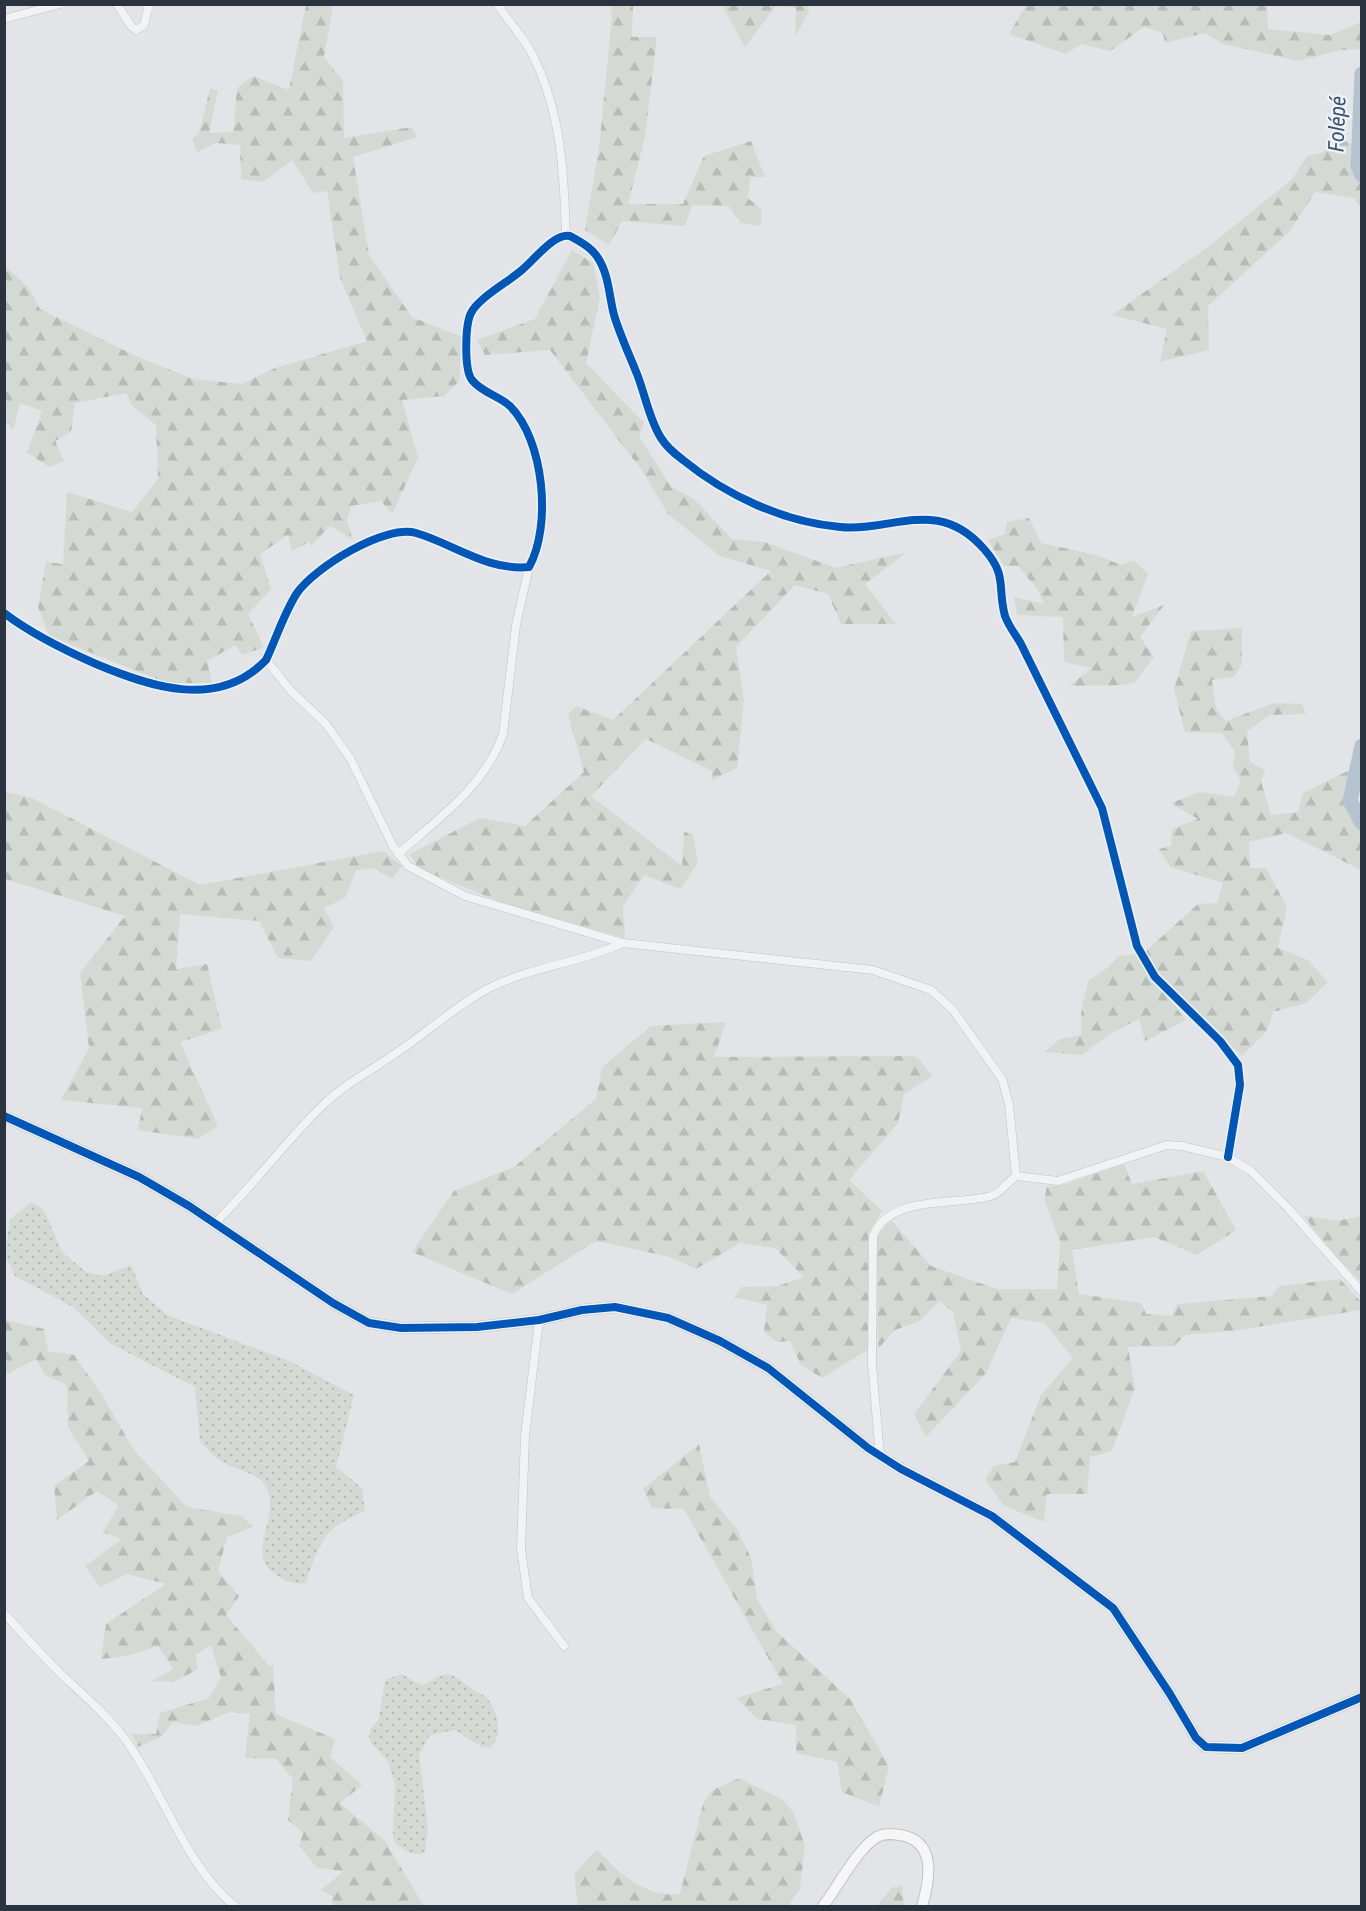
<svg xmlns="http://www.w3.org/2000/svg" width="1366" height="1911" font-family="'Roboto Condensed',sans-serif">
	<defs>
		<pattern id="grass-dots" width="8" height="8" patternUnits="userSpaceOnUse" patternTransform="scale(1.5)"><rect width="8" height="8" fill="#d4dad3"/><path d="M2 2h.1M6 6h.1" fill="none" stroke="#b6bcb6" stroke-width="1.8" stroke-linecap="round"/></pattern>
		<pattern id="forest-firs" width="22" height="20" patternUnits="userSpaceOnUse" patternTransform="scale(1.5)"><rect width="22" height="20" fill="#d4dad3"/><path d="M5 1l3.5 6h-7zM16 11l3.5 6h-7z" fill="#b6bcb6"/></pattern>
	</defs>
	<rect width="100%" height="100%" fill="#e2e4e7"/>
	<g fill="url(#grass-dots)">
		<path d="M31 1202 44 1210 62 1252 86 1272 102 1276 131 1265 143 1294 167 1315 289 1361 354 1395 336 1467 362 1488 365 1511C323 1528 319 1543 306 1583 292 1584 287 1582 276 1575 242 1552 284 1515 265 1485 257 1472 232 1469 220 1461 213 1456 206 1448 200 1442L195 1387 111 1344 73 1307 15 1276 5 1255 10 1220Z"/>
		<path d="M401 1674 422 1685C429 1682 437 1677 444 1675 457 1673 462 1682 471 1688 476 1692 483 1694 487 1698 498 1711 504 1737 490 1748L482 1747 455 1730 430 1735 419 1755 428 1828 425 1852C413 1857 406 1851 396 1844L393 1837 395 1783 387 1760 371 1743 369 1736 371 1728 379 1719 385 1680Z"/>
	</g>
	<g fill="url(#forest-firs)">
		<polygon points="306,5 333,5 324,57 343,81 344,138 412,127 417,137 353,157 369,255 412,317 462,337 459,381 444,396 402,400 418,458 392,514 381,501 351,506 347,521 353,540 330,526 311,546 309,542 292,551 288,535 260,554 271,589 248,614 264,647 242,655 235,645 207,661 212,683 167,683 49,636 38,607 46,562 63,564 67,492 132,512 158,479 156,425 132,406 126,393 75,403 71,432 55,441 64,461 49,467 25,451 28,450 42,411 20,403 13,430 5,419 5,266 29,288 40,309 138,357 193,379 242,384 275,368 367,341 340,278 327,191 313,193 292,160 263,182 241,179 240,145 216,143 197,152 192,138 199,134 210,88 218,91 209,133 233,132 237,88 253,76 289,90"/>
		<polygon points="610,5 633,5 632,37 657,37 645,137 628,204 683,204 704,156 751,141 765,177 750,177 748,198 761,209 761,226 741,223 729,206 692,205 685,226 622,221 609,245 585,230 599,149 612,16"/>
		<polygon points="722,5 808,5 809,11 795,37 796,8 776,6 745,47"/>
		<polygon points="1267,5 1268,29 1330,35 1361,22 1361,49 1341,50 1298,61 1224,44 1204,33 1165,43 1163,33 1144,27 1110,51 1081,44 1066,54 1009,34 1026,5"/>
		<polygon points="1334,133 1361,151 1361,208 1354,198 1315,192 1290,231 1208,306 1209,350 1160,362 1167,329 1112,315 1208,247 1292,179 1307,156 1324,152"/>
		<polygon points="572,250 593,263 600,297 586,363 644,423 639,436 671,487 694,499 732,539 765,542 836,568 907,552 865,584 896,624 841,624 828,594 795,585 736,647 744,700 737,768 712,780 712,771 646,739 591,796 682,866 684,832 693,834 698,863 680,889 644,875 623,906 625,938 510,906 418,868 410,854 480,818 525,826 584,772 568,714 576,706 613,720 771,571 720,556 668,514 643,472 550,350 485,355 477,340 535,319"/>
		<polygon points="1029,518 1041,543 1096,555 1121,565 1134,560 1148,574 1132,617 1164,605 1140,637 1154,657 1135,682 1123,685 1069,686 1092,668 1064,662 1063,617 1017,615 1014,597 1044,604 1037,589 1018,566 1004,566 988,540 1005,534 1007,522"/>
		<polygon points="1242,628 1242,664 1234,677 1212,680 1216,709 1226,721 1274,703 1302,704 1306,714 1269,715 1247,732 1250,762 1265,770 1261,781 1271,815 1298,812 1303,793 1354,768 1346,810 1361,806 1361,870 1286,833 1249,842 1250,868 1266,868 1287,907 1278,948 1308,960 1328,982 1306,1003 1273,1012 1267,1031 1242,1056 1160,977 1146,951 1198,904 1217,903 1223,883 1170,867 1159,849 1171,846 1172,829 1198,819 1171,803 1200,792 1234,797 1241,781 1233,768 1235,752 1222,733 1185,732 1174,689 1191,631"/>
		<polygon points="5,792 32,798 200,885 383,851 402,866 392,879 373,868 356,870 345,898 324,908 334,927 311,961 278,958 259,921 180,914 176,969 207,964 222,1029 180,1042 218,1126 198,1139 138,1130 142,1108 61,1100 89,1048 80,973 125,916 5,879"/>
		<polygon points="1137,954 1154,980 1186,1020 1145,1041 1139,1019 1108,1035 1082,1055 1044,1052 1060,1039 1081,1035 1081,1013 1088,981 1107,968 1119,956"/>
		<polygon points="726,1022 714,1057 913,1056 918,1058 932,1076 904,1094 898,1123 849,1180 882,1211 868,1235 869,1349 822,1378 801,1365 790,1341 777,1342 764,1332 767,1305 735,1297 741,1287 778,1286 804,1277 775,1248 740,1243 696,1269 670,1257 596,1241 512,1294 412,1252 454,1191 514,1167 596,1099 602,1067 651,1026"/>
		<polygon points="1124,1164 1132,1184 1203,1171 1236,1230 1197,1255 1154,1237 1072,1250 1079,1294 1141,1303 1146,1314 1172,1316 1177,1304 1272,1296 1279,1286 1340,1279 1361,1302 1361,1310 1239,1330 1185,1335 1174,1346 1128,1347 1135,1388 1112,1451 1090,1457 1087,1494 1047,1494 1044,1522 1003,1505 985,1479 994,1466 1015,1462 1041,1395 1073,1358 1044,1323 1011,1318 986,1373 926,1437 914,1414 961,1351 953,1312 939,1301 920,1321 895,1330 878,1349 877,1237 891,1220 931,1266 997,1289 1057,1289 1060,1242 1044,1199 1047,1187 1064,1185"/>
		<polygon points="1303,1215 1337,1221 1361,1216 1361,1282 1334,1254"/>
		<polygon points="5,1320 44,1329 48,1351 74,1355 100,1392 134,1450 187,1507 242,1516 253,1527 227,1537 218,1571 239,1596 226,1615 270,1667 273,1664 276,1714 335,1739 330,1757 362,1785 340,1803 385,1841 424,1906 332,1906 332,1896 321,1890 344,1871 317,1868 299,1846 303,1833 288,1820 293,1779 276,1759 245,1758 250,1714 229,1712 197,1726 173,1722 161,1737 138,1747 132,1734 156,1734 160,1713 209,1698 221,1678 211,1645 196,1655 198,1669 174,1682 151,1681 173,1669 158,1646 127,1656 101,1659 106,1624 166,1584 127,1574 100,1587 85,1566 122,1539 102,1532 119,1506 97,1491 57,1520 54,1486 89,1461 68,1427 67,1385 45,1375 36,1359 5,1375"/>
		<polygon points="699,1444 710,1497 737,1529 751,1558 757,1599 777,1632 850,1699 889,1766 879,1807 842,1792 837,1762 796,1753 796,1725 757,1719 736,1698 783,1684 684,1509 652,1508 643,1489"/>
		<path d="M739 1778 783 1800 794 1813 805 1846 800 1889 788 1906H578L574 1874 597 1849C619 1873 645 1898 680 1894L703 1804 711 1791Z"/>
		<polygon points="902,1885 904,1906 877,1906 891,1888"/>
	</g>
	<g fill="none" stroke-linecap="round" stroke-linejoin="round">
		<g stroke="#b3c3cf" stroke-width="15">
			<polyline points="1362,74 1358,166 1362,175"/>
			<polyline points="1362,746 1350,801 1362,823"/>
		</g>
		<defs>
			<g id="street">
				<polyline points="117,4 131,26 136,30 144,25 149,4"/>
				<path d="M497 4C508 21 523 36 532 54 561 110 564 173 566 235"/>
				<polyline points="4,19 60,4"/>
				<path d="M4 613C33 635 64 650 96 664 151 687 218 710 266 660 276 639 284 613 297 593 314 568 385 524 416 533 454 544 487 571 529 567 552 526 544 440 510 406 499 396 481 392 472 380 464 370 465 325 471 313 478 298 510 281 523 269 535 259 554 233 570 236 581 242 592 248 598 258 609 275 609 296 614 315 620 335 629 354 637 374 645 394 649 419 661 438 666 446 675 454 683 460 726 495 783 522 840 527 893 532 938 496 984 549 1008 576 997 587 1005 616 1009 627 1016 635 1021 644L1102 808 1137 946 1155 977 1220 1041 1238 1065 1240 1085 1228 1157"/>
				<polyline points="266,660 291,691 326,724 350,758 393,846 408,866 465,896 623,943"/>
				<path d="M398 854C438 819 485 786 503 734L516 625 529 567"/>
				<path d="M215 1223C253 1186 284 1143 322 1106 344 1084 371 1071 396 1053 428 1032 455 1006 489 988 531 967 580 963 623 943L873 970 931 990 953 1010 1002 1079 1009 1104 1016 1176 1058 1181 1167 1145 1182 1146 1228 1157 1251 1171 1288 1208 1362 1292"/>
				<polyline points="539,1320 525,1436 521,1549 528,1598 564,1646"/>
				<path d="M880 1456 872 1364 873 1236C890 1194 956 1206 991 1196 1001 1193 1007 1182 1016 1176"/>
				<path d="M4 1613C24 1635 43 1657 64 1677 86 1697 107 1715 125 1739 162 1789 187 1869 235 1906"/>
			</g>
			<g id="secondary">
				<polyline points="4,1116 139,1177 189,1206 333,1303 369,1323 401,1328 477,1327 539,1320 582,1310 615,1307 668,1318 720,1341 768,1368 868,1448 901,1469 992,1516 1113,1608 1170,1694 1196,1738 1206,1747 1242,1748 1362,1697"/>
				<path d="M823 1906C837 1888 857 1849 877 1837 884 1833 892 1834 900 1835 937 1841 930 1879 922 1906"/>
			</g>
		</defs>
		<use href="#street" stroke="#c1c2c5" stroke-width="9"/>
		<use href="#secondary" stroke="#c1c2c5" stroke-width="12"/>
		<use href="#street" stroke="#f1f2f4" stroke-width="8"/>
		<use href="#secondary" stroke="#f6f6f6" stroke-width="10"/>
		<defs>
			<g id="cycleway">
				<path d="M4 613C33 635 64 650 96 664 151 687 218 710 266 660 276 639 284 613 297 593 314 568 385 524 416 533 454 544 487 571 529 567 552 526 544 440 510 406 499 396 481 392 472 380 464 370 465 325 471 313 478 298 510 281 523 269 535 259 554 233 570 236 581 242 592 248 598 258 609 275 609 296 614 315 620 335 629 354 637 374 645 394 649 419 661 438 666 446 675 454 683 460 726 495 783 522 840 527 893 532 938 496 984 549 1008 576 997 587 1005 616 1009 627 1016 635 1021 644L1102 808 1137 946 1155 977 1220 1041 1238 1065 1240 1085 1228 1157"/>
				<polyline points="4,1116 139,1177 189,1206 333,1303 369,1323 401,1328 477,1327 539,1320 582,1310 615,1307 668,1318 720,1341 768,1368 868,1448 901,1469 992,1516 1113,1608 1170,1694 1196,1738 1206,1747 1242,1748 1362,1697"/>
			</g>
		</defs>
		<use href="#cycleway" stroke="#f0f3f6" stroke-width="11"/>
		<use href="#cycleway" stroke="#0057b8" stroke-width="8"/>
	</g>
	<g text-anchor="middle" dominant-baseline="central" stroke-width="4.5" stroke-linejoin="round" paint-order="stroke">
		<g font-size="22" font-style="italic" fill="#38556f" stroke="#f0f3f6">
			<text transform="translate(1337 124) rotate(-88)">Folépé</text>
		</g>
	</g>
	<rect width="1366" height="1911" fill="none" stroke="#2b333f" stroke-width="12"/>
</svg>
